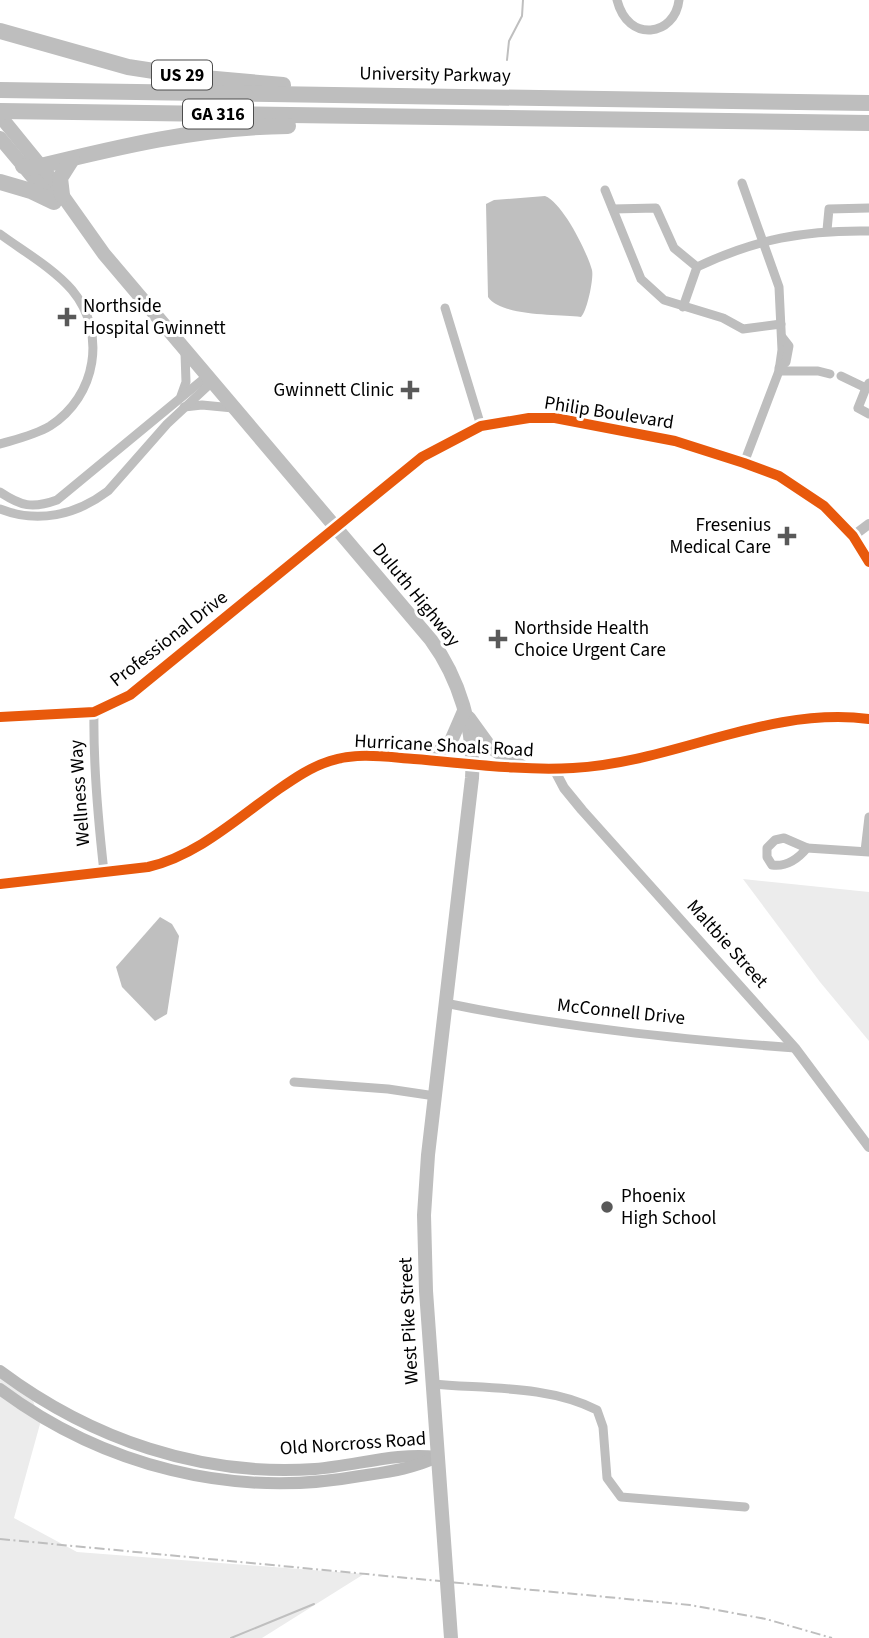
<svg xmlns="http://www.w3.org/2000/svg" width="869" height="1638" font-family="'Source Sans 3',sans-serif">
	<rect width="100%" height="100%" fill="#fff"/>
	<g fill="#ececec">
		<polygon points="743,879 869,892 869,1041 820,982"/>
		<polygon points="0,1375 32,1397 40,1424 14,1518 77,1552 364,1574 262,1638 0,1638"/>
	</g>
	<g fill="#bfbfbf">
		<path d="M545 196C563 203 587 252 592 270 594 278 587 312 581 317 558 314 502 317 488 297L486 204 494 200Z"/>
		<polygon points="160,917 172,924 179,936 167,1014 155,1021 122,987 116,967"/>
	</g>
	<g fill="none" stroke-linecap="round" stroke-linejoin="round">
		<g stroke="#bfbfbf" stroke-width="2">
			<polyline points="507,60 509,41 522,16 523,0"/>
			<polyline points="231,1638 314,1604"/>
		</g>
		<g stroke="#bebebe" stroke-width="9">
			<path d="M617 0C628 44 675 36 679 0"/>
			<polyline points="742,183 779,287 782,350 779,371 744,463"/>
			<polyline points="605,190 641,279 664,300 723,318 743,329 781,324"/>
			<polyline points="613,209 656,208 674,248 697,267 683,307"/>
			<polyline points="827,230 829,209 869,208"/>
			<path d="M0 234C23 251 53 268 72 290 107 332 97 396 50 426 35 435 17 439 0 444"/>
			<path d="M697 267C756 239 804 230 869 231"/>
			<polyline points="445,308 481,426"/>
			<polyline points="779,368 786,362 789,346 782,337"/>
			<polyline points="779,371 818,371 830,374"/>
			<polyline points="841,376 866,388 869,383"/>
			<polyline points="866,388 858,408 869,414"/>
			<polyline points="181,396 186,382 185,353"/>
			<polyline points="184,407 202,405 233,408"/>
			<path d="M0 492C21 506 32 509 57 500L206 377"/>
			<path d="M0 509C38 524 76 515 108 491L167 424 211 383"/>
			<path d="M94 712C93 765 98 819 104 872"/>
			<path d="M784 838 807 848C798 859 787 867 772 865L767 857V848L775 840Z"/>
			<polyline points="807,848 869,852"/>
			<polyline points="865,851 869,817"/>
			<path d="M0 884 148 867C196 856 237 818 277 791 296 777 316 763 339 758 377 750 433 760 473 763"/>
			<path d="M445 1003C560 1027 678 1039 795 1048"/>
			<polyline points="294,1082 388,1089 435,1096"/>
			<path d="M432 1384C486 1389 548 1385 597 1410L603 1427 607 1478 621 1497 745 1507"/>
		</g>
		<g stroke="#bebebe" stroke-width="10">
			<polyline points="853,536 869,524"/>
			<polyline points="0,717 94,712 130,695 422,457 481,426 529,418 555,418 675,441 744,463 779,476 824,506 853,536 869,562"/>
			<path d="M473 763C514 767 555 772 596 766 687 753 775 707 869 719"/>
			<polyline points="554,769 564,788 582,810 795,1048 869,1147"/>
		</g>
		<g stroke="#b8b8b8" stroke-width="12">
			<path d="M0 1371C91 1439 201 1477 315 1469 356 1466 396 1452 437 1457"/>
			<path d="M0 1389C103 1466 233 1499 360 1476 386 1472 413 1469 437 1457"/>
		</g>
		<g stroke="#bebebe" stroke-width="14">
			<path d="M0 116 48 175 104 254 431 640C459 678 475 730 472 778L428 1155 424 1215 426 1291 451 1638"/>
			<polyline points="0,138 52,200"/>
			<polyline points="469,718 490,747 524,768"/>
			<polyline points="430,760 451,741 464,711"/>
		</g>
		<g stroke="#bebebe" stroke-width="16">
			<polyline points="0,31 128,67 193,77 283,85"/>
			<polyline points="0,90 869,103"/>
			<polyline points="0,111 869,123"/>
			<path d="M23 166 32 168C118 147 200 127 288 126"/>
			<polyline points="0,182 31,191 54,202"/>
			<polyline points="62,195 60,178 72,159"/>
		</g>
		<polyline stroke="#bebebe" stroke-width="2" stroke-dasharray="10 3.5 2 3.5" stroke-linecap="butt" points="0,1539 690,1605 766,1619 832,1638"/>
		<defs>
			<g id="cycleway">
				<polyline points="0,717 94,712 130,695 422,457 481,426 529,418 555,418 675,441 744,463 779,476 824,506 853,536 869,562"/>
				<path d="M0 884 148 867C197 856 239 817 279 789 295 778 311 767 330 761 358 752 386 757 414 759 466 763 520 771 573 768 673 763 766 706 869 719"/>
			</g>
		</defs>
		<use href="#cycleway" stroke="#fff" stroke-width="15"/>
		<use href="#cycleway" stroke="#e8590c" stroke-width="10"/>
	</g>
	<g fill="#595959" stroke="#fff" stroke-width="2.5">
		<path d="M63.5 306.5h7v7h7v7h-7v7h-7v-7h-7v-7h7z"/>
		<path d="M406.5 379.5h7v7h7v7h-7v7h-7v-7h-7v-7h7z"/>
		<path d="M783.5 525.5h7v7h7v7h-7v7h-7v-7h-7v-7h7z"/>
		<path d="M494.5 628.5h7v7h7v7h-7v7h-7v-7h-7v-7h7z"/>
		<circle cx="607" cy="1207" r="7"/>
	</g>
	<g text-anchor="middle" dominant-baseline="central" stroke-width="6" stroke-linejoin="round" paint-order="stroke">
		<g fill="#fff" stroke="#4c4c4c" stroke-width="2">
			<rect x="152" y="60.5" width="60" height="29" rx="5"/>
			<rect x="183" y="99.5" width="70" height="29" rx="5"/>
		</g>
		<g font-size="18" font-weight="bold" fill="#000">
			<text x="182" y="75">US 29</text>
			<text x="218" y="114">GA 316</text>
		</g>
		<g font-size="19" fill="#000" stroke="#fff">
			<text transform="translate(435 75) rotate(1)">University Parkway</text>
			<text transform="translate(609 413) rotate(9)">Philip Boulevard</text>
			<text transform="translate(416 595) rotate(51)">Duluth Highway</text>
			<text transform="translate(169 639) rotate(-38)">Professional Drive</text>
			<text transform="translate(444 746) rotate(3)">Hurricane Shoals Road</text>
			<text transform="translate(80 793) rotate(-94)">Wellness Way</text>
			<text transform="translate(727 944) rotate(48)">Maltbie Street</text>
			<text transform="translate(621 1012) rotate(6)">McConnell Drive</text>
			<text transform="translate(409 1321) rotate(-93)">West Pike Street</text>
			<text transform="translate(353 1444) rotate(-4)">Old Norcross Road</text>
		</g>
		<g font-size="19" fill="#000" stroke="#fff" text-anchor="start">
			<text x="83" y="306">Northside<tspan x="83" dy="22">Hospital Gwinnett</tspan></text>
			<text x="394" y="390" text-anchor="end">Gwinnett Clinic</text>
			<text x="771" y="525" text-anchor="end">Fresenius<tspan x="771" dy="22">Medical Care</tspan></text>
			<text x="514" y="628">Northside Health<tspan x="514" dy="22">Choice Urgent Care</tspan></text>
			<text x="621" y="1196">Phoenix<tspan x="621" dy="22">High School</tspan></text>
		</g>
	</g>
</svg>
